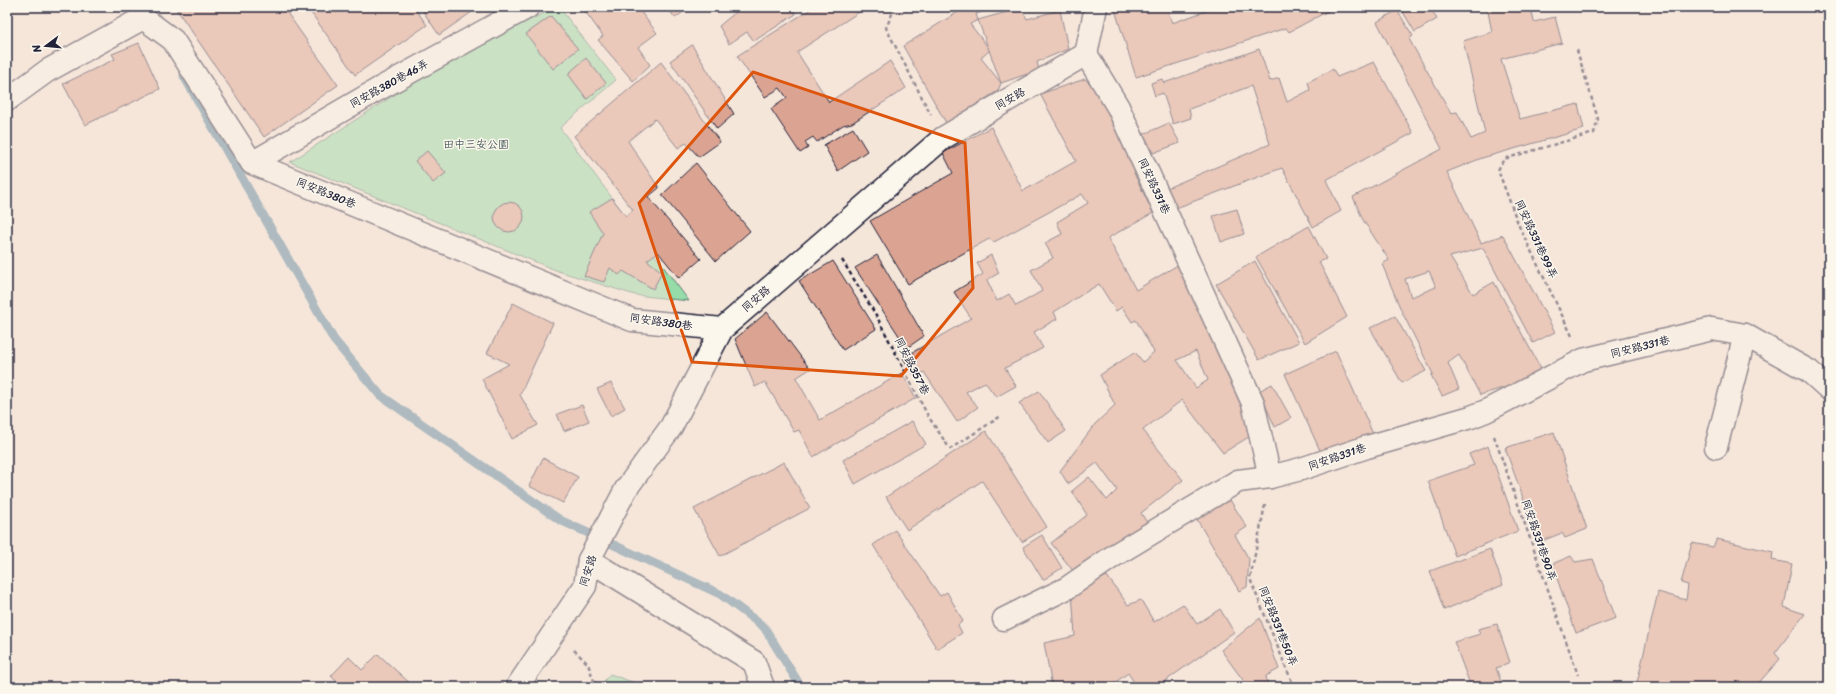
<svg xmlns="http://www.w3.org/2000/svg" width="1836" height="694" font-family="Sriracha,'LXGW WenKai TC',sans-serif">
	<rect width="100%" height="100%" fill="#f5e6da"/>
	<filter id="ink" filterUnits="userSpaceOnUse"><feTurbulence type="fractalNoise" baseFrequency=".025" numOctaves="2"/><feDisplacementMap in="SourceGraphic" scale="8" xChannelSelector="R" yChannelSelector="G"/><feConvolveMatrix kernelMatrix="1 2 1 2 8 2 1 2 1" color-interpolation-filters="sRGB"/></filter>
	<g filter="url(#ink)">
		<g fill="#96dca9" stroke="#5c7f72">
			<polygon points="556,7 559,7 616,80 560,128 689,301 635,295 558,271 290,162 444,63"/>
			<polygon points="610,674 646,687 599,687"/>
		</g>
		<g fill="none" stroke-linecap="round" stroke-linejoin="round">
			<polyline stroke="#59869d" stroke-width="9" points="184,76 334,340 380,395 560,520 720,594 764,627 801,687"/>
		</g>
		<g fill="#dba492" stroke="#22223b" fill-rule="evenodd">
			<polygon points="175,7 283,7 338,85 264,137"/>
			<polygon points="307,7 414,7 427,25 355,75"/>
			<polygon points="420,7 479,7 439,35"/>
			<polygon points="582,7 637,7 657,33 638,47 650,65 633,81 598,40 603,36"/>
			<polygon points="667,7 690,7 675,18"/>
			<polygon points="742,7 791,7 796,14 754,41 747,32 729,44 719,26"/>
			<polygon points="814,7 867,7 797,52 829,102 890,61 906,88 852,123 843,125 817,142 813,137 805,142 808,148 800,153 771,109 787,98 780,88 765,97 737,56"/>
			<polygon points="966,7 987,7 988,10 976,14 978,20 970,24 990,50 981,58 1001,83 998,91 946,123 903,46"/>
			<polygon points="1114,7 1167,7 1172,23 1217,7 1248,7 1249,9 1254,7 1325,7 1328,11 1289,32 1286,28 1136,77"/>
			<polygon points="1400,7 1430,7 1437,19 1415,32"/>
			<path d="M1487 7H1531L1534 22 1555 17 1562 43 1501 59 1520 119 1578 104 1584 129 1482 158 1447 172 1481 243 1503 235 1555 332 1533 343 1483 248 1450 257 1473 294 1494 282 1541 369 1516 384 1480 395 1459 355 1448 363 1459 389 1442 396 1431 375 1433 374 1401 310 1382 264 1389 260 1363 220 1353 197 1442 149 1377 22 1397 10 1413 36 1409 39 1451 113 1457 112 1471 139 1485 133 1463 41 1492 32ZM1429 271 1436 287 1411 297 1405 279Z"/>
			<polygon points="1021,8 1027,19 1060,10 1068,49 1037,62 1039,70 1001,83 978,20"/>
			<polygon points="551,16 578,49 553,69 526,34"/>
			<polygon points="139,43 160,89 85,125 63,84 115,59 112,54"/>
			<polygon points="692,45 734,114 717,129 670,61"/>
			<polygon points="1259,49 1270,81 1279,78 1287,102 1310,90 1308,82 1333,69 1337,77 1374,62 1413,133 1326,180 1341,211 1313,227 1282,168 1176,208 1167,188 1270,144 1251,86 1189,109 1191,118 1173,124 1163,93 1155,96 1151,83 1162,79 1164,83"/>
			<polygon points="586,58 606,83 587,99 568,74"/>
			<polygon points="661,62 720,142 699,157 686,143 678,148 655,119 628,141 659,188 648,197 701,259 679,278 658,252 647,260 662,272 653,289 623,271 619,275 610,268 604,282 584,276 603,233 589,212 612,198 626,216 633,210 574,136"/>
			<path d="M1085 79 1103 97 1139 170 1134 173 1153 213 1108 238 1136 290 1181 263 1255 433 1223 453 1182 400 1143 430 1183 480 1141 513 1151 529 1074 572 1051 543 1087 515 1072 491 1089 477 1107 500 1117 490 1097 463 1068 484 1060 471 1095 424 1115 405 1100 375 1135 352 1143 362 1154 352 1136 320 1132 322 1122 307 1116 311 1099 284 1054 312 1057 319 1034 332 1043 348 1005 368 1016 386 996 397 985 382 966 392 978 407 957 422 924 372 916 378 903 358 971 318 954 292 983 274 977 263 991 255 999 273 987 280 997 301 1009 294 1016 306 1042 291 1031 270 1053 258 1045 243 1062 234 1057 222 1088 203 1082 194 994 242 989 239 908 284 870 221 953 173 943 153 991 127 1023 191 1076 161 1040 94ZM1196 351 1208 380 1196 388 1177 360Z"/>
			<polygon points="1169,123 1180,143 1153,153 1144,134"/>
			<polygon points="853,128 867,151 838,171 824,145"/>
			<polygon points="427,151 446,173 433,183 415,161"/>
			<polygon points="696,163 750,231 716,261 662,195"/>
			<circle cx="509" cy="217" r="15"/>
			<polygon points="1237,209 1244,234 1221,242 1213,216"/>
			<polygon points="1309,226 1326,259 1319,262 1347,317 1305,343 1256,257"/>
			<polygon points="877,255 924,336 907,348 855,268"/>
			<polygon points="833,261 876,329 843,350 799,281"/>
			<polygon points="1255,261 1299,342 1259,360 1216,284"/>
			<polygon points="513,303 553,323 520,395 538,425 512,439 482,379 509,364 487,353"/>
			<polygon points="767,312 810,369 796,378 820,420 902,373 916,398 813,457 799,430 794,432 765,382 755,387 735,339"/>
			<polygon points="1395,316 1426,371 1402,383 1370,328"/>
			<polygon points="1336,351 1373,434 1322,455 1285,374"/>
			<polygon points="611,383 625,408 611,416 597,389"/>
			<polygon points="1272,384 1291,418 1275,427 1259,391"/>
			<polygon points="1039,391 1066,431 1048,443 1019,403"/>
			<polygon points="582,405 589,421 564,431 557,414"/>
			<polygon points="912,421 926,444 855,484 843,460"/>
			<polygon points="986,431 1047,527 1022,542 982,481 907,530 886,497"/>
			<polygon points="1554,432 1587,529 1565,538 1562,533 1539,542 1505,448"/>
			<polygon points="1488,446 1518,531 1455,556 1428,481 1474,465 1469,454"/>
			<polygon points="543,458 578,477 563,503 529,486"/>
			<polygon points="784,462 810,508 720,556 694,509"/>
			<polygon points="1230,500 1247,527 1235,535 1249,559 1247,587 1239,591 1196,518"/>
			<polygon points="895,530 940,596 947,592 963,621 958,625 962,633 937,649 873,545"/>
			<polygon points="1042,535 1062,568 1043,580 1023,547"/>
			<polygon points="1717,539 1773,552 1772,560 1792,564 1784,607 1805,614 1775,653 1780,659 1755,687 1636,687 1658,592 1686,600 1688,585 1681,583 1692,543 1713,547"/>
			<polygon points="1490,549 1503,585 1444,610 1430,571"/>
			<polygon points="1571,556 1575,562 1593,559 1616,618 1576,633 1552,564"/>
			<polygon points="1107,576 1128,605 1141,600 1154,622 1183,604 1197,624 1220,609 1234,632 1157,687 1137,687 1128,673 1109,687 1052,687 1044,643 1075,636 1072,593"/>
			<polygon points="1260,618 1279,669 1266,676 1268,687 1248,687 1221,650"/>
			<polygon points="1497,624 1510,662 1496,668 1503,687 1471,687 1454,642 1480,634 1478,629"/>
			<polygon points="378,654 414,687 342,687 331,676 349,657 362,670"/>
		</g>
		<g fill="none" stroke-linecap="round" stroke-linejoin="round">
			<defs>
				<g id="minor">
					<polyline points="1086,54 1118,107 1253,403 1270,477 1301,469 1367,447 1471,417 1486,411 1583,360 1712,329 1745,335 1809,371 1829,389"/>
					<polyline points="7,100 47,71 143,18 173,40 252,163 632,320 722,329"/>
					<polyline points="252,163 377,90 528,7"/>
					<polyline points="1716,447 1745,335"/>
					<polyline points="589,560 754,662 763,687"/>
					<polyline points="1004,619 1067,588 1115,555 1238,481 1270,477"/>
					<polyline points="517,687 585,586 589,560 626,489 671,427 722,329 943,138 1086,54 1096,7"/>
				</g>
			</defs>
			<use href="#minor" stroke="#22223b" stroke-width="25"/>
			<g stroke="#22223b" stroke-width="2.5" stroke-dasharray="4 3" stroke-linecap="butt">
				<polyline points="895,7 886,28 931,115"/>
				<polyline points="842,260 876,315 928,416 950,449 1001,416"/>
				<polyline points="1572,336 1519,226 1498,170 1504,159 1594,133 1598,119 1576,47"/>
				<polyline points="1494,436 1578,675"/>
				<polyline points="1265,505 1250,579 1294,687"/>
				<polyline points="574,650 588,664 596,687"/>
			</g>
			<use href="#minor" stroke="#fbf7ec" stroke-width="22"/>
		</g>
	</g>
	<path d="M0 0H1836V694H0ZM753 72 965 143 973 288 901 376 692 362 639 203Z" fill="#f5e6da" fill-opacity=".55" fill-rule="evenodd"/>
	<path fill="none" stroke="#de560e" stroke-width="3" stroke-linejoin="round" d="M753 72 965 143 973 288 901 376 692 362 639 203Z"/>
	<g text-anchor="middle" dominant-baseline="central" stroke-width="3" stroke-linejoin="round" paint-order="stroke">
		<g font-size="11" fill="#22223b" stroke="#fbf7ec">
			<text transform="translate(389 84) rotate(-29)">同安路380巷46弄</text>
			<text transform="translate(1010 99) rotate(-30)">同安路</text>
			<text transform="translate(1154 186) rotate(65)">同安路331巷</text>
			<text transform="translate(326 193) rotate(22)">同安路380巷</text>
			<text transform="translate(1536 239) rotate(65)">同安路331巷99弄</text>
			<text transform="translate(756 299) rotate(-41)">同安路</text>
			<text transform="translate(661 322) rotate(8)">同安路380巷</text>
			<text transform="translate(1640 347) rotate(-14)">同安路331巷</text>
			<text transform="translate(912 366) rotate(63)">同安路357巷</text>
			<text transform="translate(1337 457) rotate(-19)">同安路331巷</text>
			<text transform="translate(1539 540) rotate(71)">同安路331巷90弄</text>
			<text transform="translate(588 571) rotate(-72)">同安路</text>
			<text transform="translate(1278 626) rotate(68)">同安路331巷50弄</text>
		</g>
		<g font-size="11" fill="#455a5c" stroke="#fbf7ec">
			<text x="476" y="144">田中三安公園</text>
		</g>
	</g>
	<rect width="1836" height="694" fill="none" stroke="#fbf7ec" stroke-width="24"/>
	<rect x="12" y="12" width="1812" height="670" fill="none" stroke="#22223b" stroke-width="1.5" filter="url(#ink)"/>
	<g transform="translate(46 46) rotate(254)" stroke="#fbf7ec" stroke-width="3" paint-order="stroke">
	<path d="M0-3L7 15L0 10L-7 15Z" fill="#22223b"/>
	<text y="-6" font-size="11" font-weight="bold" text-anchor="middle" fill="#22223b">N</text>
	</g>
</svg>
